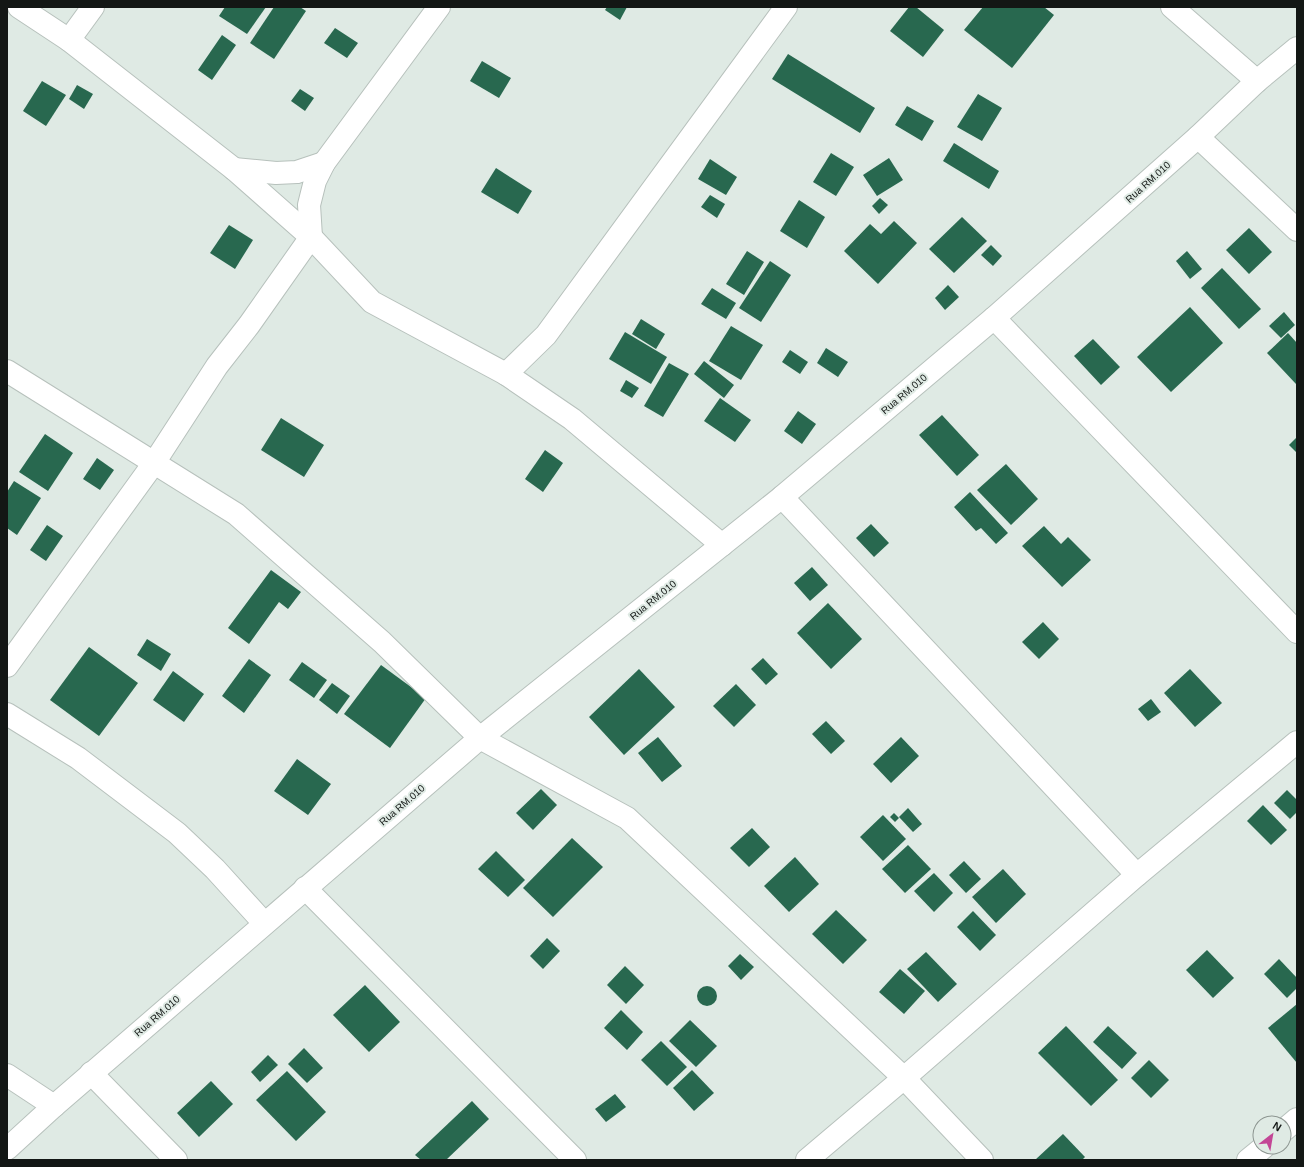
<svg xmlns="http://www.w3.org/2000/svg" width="1304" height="1167" font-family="Helvetica,sans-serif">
	<rect width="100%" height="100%" fill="#dfeae4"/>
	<g fill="#28684f">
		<polygon points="225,7 266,7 247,34 219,16"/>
		<polygon points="274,7 300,7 306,11 274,59 250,43"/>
		<polygon points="607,7 627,7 620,20 605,10"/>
		<polygon points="909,7 916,7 944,30 923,57 890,31"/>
		<polygon points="983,7 1044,7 1054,15 1012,68 964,30"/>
		<polygon points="335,28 358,43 347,58 324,43"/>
		<polygon points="222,35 236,45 212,80 198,70"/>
		<polygon points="788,54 875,108 860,133 772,79"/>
		<polygon points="482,61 511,78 499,98 470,81"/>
		<polygon points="42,81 66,95 46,126 23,111"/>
		<polygon points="77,85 93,94 84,109 69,99"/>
		<polygon points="300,89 314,98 305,111 291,101"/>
		<polygon points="978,94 1002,108 982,141 957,127"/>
		<polygon points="907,106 934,121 922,141 895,125"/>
		<polygon points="954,143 999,171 989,189 943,161"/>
		<polygon points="831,153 854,167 836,196 813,182"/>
		<polygon points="889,158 903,180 877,196 863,175"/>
		<polygon points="710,159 737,177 726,195 698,179"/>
		<polygon points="496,168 532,191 518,214 481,192"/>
		<polygon points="710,195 725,204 717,218 701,207"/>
		<polygon points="880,198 888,205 879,214 872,206"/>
		<polygon points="799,200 825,217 807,248 780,231"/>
		<polygon points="962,217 987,241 954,273 929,249"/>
		<polygon points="894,221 917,243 878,284 844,251 870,224 881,234"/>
		<polygon points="229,225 253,240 235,269 210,253"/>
		<polygon points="1249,228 1272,252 1249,274 1226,250"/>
		<polygon points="991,245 1002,256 993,266 981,255"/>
		<polygon points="747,251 764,262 744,295 726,284"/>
		<polygon points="1187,251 1202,269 1190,279 1176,261"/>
		<polygon points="770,261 791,275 761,322 739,308"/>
		<polygon points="1222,268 1261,309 1239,329 1201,288"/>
		<polygon points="948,285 959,297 945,310 935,298"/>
		<polygon points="712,288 736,303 726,319 701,304"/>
		<polygon points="1190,307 1223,343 1171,392 1137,357"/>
		<polygon points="1284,312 1295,325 1281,338 1269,326"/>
		<polygon points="641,319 665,334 656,349 632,334"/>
		<polygon points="731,326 763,345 741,380 709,361"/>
		<polygon points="625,332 667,357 651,384 609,359"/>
		<polygon points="1288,333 1297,343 1296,384 1267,353"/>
		<polygon points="1093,339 1120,367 1101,385 1074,356"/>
		<polygon points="826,348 848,362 838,377 817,363"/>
		<polygon points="790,350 808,362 800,374 782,362"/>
		<polygon points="704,361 734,385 724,398 694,374"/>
		<polygon points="669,363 689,374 663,417 644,406"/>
		<polygon points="626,380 639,388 632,398 620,391"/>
		<polygon points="720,398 751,420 735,442 704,421"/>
		<polygon points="798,411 816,424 802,444 784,431"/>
		<polygon points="942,415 979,455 957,476 919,435"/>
		<polygon points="281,418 324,445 304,477 261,450"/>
		<polygon points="45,434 73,453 48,491 19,472"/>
		<polygon points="1297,437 1297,453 1289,445"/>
		<polygon points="545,450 563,463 543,492 525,479"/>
		<polygon points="97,458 114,470 100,490 83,479"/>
		<polygon points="1006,464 1038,499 1011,525 977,490"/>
		<polygon points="14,481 41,498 17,535 7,528 7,492"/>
		<polygon points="970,492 1008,533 996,544 981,528 976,531 954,507"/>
		<polygon points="871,524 889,543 874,557 856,538"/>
		<polygon points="47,525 63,536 46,561 30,550"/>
		<polygon points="1044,526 1061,544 1068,537 1091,560 1062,587 1022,546"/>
		<polygon points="812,567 828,585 810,601 794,583"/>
		<polygon points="271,570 301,592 288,609 279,602 249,644 228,628"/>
		<polygon points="828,603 862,639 831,669 797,633"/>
		<polygon points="1043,622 1059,639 1039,659 1022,642"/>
		<polygon points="147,639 171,654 161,671 137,655"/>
		<polygon points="89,647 138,683 99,736 50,700"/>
		<polygon points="763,658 778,674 766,685 751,669"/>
		<polygon points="249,659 271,675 244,713 222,696"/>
		<polygon points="302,662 327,680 314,698 289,680"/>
		<polygon points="381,665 426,698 390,748 344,714"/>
		<polygon points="639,669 675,707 624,755 589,717"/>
		<polygon points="1190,669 1222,703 1195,727 1164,693"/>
		<polygon points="173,671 204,694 184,722 153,700"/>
		<polygon points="332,683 350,696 337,714 319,700"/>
		<polygon points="736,684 756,705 734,727 713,706"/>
		<polygon points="1151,699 1161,712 1148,721 1138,709"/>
		<polygon points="826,721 845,741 831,754 812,734"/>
		<polygon points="658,737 682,766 662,782 638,753"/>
		<polygon points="901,737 919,756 891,783 873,764"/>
		<polygon points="297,759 331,784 308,815 274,791"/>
		<polygon points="541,789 557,805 533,830 516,813"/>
		<polygon points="1287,790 1297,800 1297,812 1290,819 1274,803"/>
		<polygon points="1263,805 1287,830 1271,845 1247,821"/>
		<polygon points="908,808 922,824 913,832 899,817"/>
		<polygon points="894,813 899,818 895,822 890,817"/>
		<polygon points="883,815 906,839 883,861 860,837"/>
		<polygon points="752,828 770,847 749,867 730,848"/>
		<polygon points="572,838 603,867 553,917 523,888"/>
		<polygon points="908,845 931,869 905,893 882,869"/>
		<polygon points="496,851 525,880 508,897 478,869"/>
		<polygon points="795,857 819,884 789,912 764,886"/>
		<polygon points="964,861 981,879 966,893 949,875"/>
		<polygon points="1003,869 1026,894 996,923 972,897"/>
		<polygon points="934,873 953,893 934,912 914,891"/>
		<polygon points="836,910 867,940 843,964 812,934"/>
		<polygon points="973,911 996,935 980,951 957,927"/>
		<polygon points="547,938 560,951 543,969 530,956"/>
		<polygon points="1207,950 1234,978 1213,998 1186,970"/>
		<polygon points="926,952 957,984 938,1002 907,969"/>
		<polygon points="740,954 754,967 741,980 728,966"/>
		<polygon points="1279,959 1297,978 1297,988 1287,998 1264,974"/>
		<polygon points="625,966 644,985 626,1004 607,985"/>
		<polygon points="900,969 925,991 904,1014 879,992"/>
		<polygon points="365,985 400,1022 369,1052 333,1015"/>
		<circle cx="707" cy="996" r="10"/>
		<polygon points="1297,1004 1297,1063 1268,1028"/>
		<polygon points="621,1010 643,1032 627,1050 604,1028"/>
		<polygon points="690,1020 717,1046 696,1067 669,1041"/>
		<polygon points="1066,1026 1118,1080 1091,1106 1038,1053"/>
		<polygon points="1108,1026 1137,1053 1122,1069 1093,1042"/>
		<polygon points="661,1041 687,1067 667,1086 641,1060"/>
		<polygon points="304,1048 323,1068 307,1083 288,1064"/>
		<polygon points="268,1055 278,1065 260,1082 251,1072"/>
		<polygon points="1149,1060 1169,1080 1151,1098 1131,1078"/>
		<polygon points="692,1070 714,1093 694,1111 673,1088"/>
		<polygon points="287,1071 326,1112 296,1141 256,1100"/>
		<polygon points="211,1081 233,1104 199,1137 177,1113"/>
		<polygon points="615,1094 626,1107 606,1122 595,1109"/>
		<polygon points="472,1101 489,1119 446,1160 421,1160 415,1155"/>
		<polygon points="1063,1134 1085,1157 1082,1160 1035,1160"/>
	</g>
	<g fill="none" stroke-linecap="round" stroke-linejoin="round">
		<defs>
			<g id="street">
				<polyline points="19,7 69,40 234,169 311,237 372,302 506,374 572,419 722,545"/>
				<polyline points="1172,7 1257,81"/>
				<polyline points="69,40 93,7"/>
				<polyline points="1198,137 1297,230"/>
				<polyline points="234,169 276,173 297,172 324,163"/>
				<polyline points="994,318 1297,632"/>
				<polyline points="7,371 236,514 382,642 480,738 627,818 904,1078 982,1160"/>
				<polyline points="506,374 546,335 786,7"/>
				<polyline points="782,497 1137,875"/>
				<polyline points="7,666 154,463 217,366 249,325 311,237 309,205 315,181 324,163 439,7"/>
				<polyline points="7,714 78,758 177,833 215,869 264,923"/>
				<polyline points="305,888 575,1160"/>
				<polyline points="91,1073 176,1160"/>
				<polyline points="7,1075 54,1106"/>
				<polyline points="1284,1130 1297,1119"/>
				<polyline points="7,1149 54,1106 480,738 782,497 994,318 1198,137 1257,81 1297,48"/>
				<polyline points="807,1160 904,1078 1137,875 1297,742"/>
				<polyline points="1248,1160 1264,1147"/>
			</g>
		</defs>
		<use href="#street" stroke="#b7c1bc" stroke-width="24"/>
		<use href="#street" stroke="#fff" stroke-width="22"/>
	</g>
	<g text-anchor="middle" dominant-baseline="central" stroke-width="4" stroke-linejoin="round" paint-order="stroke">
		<g font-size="10" fill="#131715" stroke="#dfeae4">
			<text transform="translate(1148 182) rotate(-42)">Rua RM.010</text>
			<text transform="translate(904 394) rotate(-40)">Rua RM.010</text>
			<text transform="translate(653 600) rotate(-39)">Rua RM.010</text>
			<text transform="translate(402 805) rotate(-41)">Rua RM.010</text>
			<text transform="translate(157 1016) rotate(-41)">Rua RM.010</text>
		</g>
	</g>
	<rect width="1304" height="1167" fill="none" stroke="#131715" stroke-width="16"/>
	<g transform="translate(1272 1135) rotate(31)"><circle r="19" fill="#dfeae4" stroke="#8d9691"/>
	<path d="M0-3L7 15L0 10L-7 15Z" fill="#c34696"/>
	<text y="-6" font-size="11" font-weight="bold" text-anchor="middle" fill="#131715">N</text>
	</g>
</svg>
